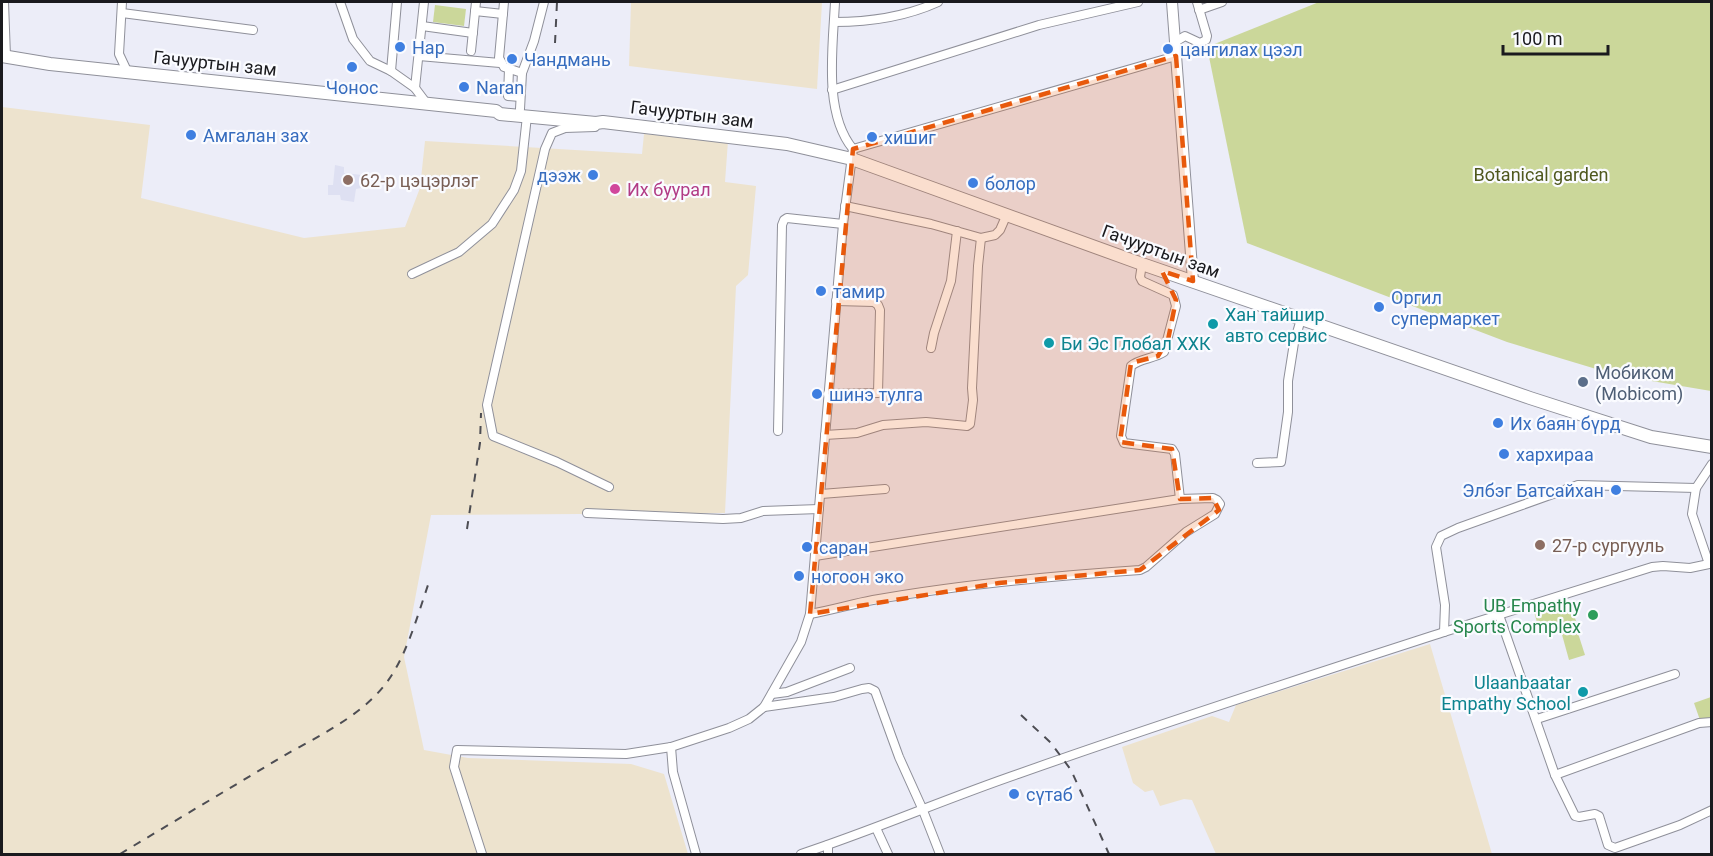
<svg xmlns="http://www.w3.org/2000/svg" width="1713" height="856" font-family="Roboto,sans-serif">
	<rect width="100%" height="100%" fill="#ecedf8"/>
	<polygon fill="#dee0f2" points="335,165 344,167 344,173 362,175 361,188 356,189 354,202 341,200 340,195 328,195 328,185 333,185"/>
	<g fill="#ede3ce">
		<polygon points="631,2 822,2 817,89 629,66"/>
		<polygon points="2,107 150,125 141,198 304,238 405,227 420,188 425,141 642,154 644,134 728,141 725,182 756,186 748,275 736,286 725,513 431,515 404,657 424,750 468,758 631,764 664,774 688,854 2,854"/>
		<polygon points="1430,644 1492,854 1216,854 1192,800 1184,799 1160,806 1153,790 1145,792 1133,783 1122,747 1212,716 1229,722 1236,705"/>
	</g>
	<g fill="#cbd79a">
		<polygon points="1319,2 1711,2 1711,391 1616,375 1507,342 1247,243 1207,47"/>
		<polygon points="435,5 466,9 464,26 433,22"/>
		<polygon points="1569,600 1576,621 1540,632 1534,612"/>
		<polygon points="1576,627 1585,655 1569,660 1561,631"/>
		<polygon points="1711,697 1711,719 1701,723 1694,703"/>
	</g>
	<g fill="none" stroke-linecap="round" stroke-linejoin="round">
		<defs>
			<g id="minor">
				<polyline points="4,2 6,57"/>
				<polyline points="122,2 119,54 127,71"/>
				<polyline points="340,2 353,39 370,61 391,71 415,88 427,104"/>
				<polyline points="504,2 499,58 504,67 522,73 520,109"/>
				<path d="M835 2C833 46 823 113 853 149"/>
				<polyline points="1199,10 1222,2"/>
				<polyline points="475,11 503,14"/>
				<polyline points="122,13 253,30"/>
				<path d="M834 22C870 22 905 17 938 2"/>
				<polyline points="422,26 473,33"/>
				<polyline points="1175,42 1185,36 1200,43 1206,40 1207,36 1197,2"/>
				<polyline points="471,51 476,2"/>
				<polyline points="419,56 500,63"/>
				<polyline points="509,69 508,96 520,97"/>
				<polyline points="391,71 397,2"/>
				<polyline points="522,73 534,41 544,2"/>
				<polyline points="415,88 424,2"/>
				<polyline points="832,90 1039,25 1138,2"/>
				<polyline points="595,127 565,128 552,133 545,149 487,405 493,436 557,462 609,487"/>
				<polyline points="845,206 931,224 981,238 995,235 1000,230 1007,214"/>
				<path d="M1142 264 1140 277 1142 281 1173 295 1176 306 1164 352C1154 359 1140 358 1131 366L1121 436 1124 443 1172 449 1175 454 1180 499"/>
				<polyline points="412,274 459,252 492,224 514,190 521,171 527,116"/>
				<polyline points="931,348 934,333 951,281 957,231"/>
				<polyline points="828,394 878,393 880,310 878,305 874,302 836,301"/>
				<polyline points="778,431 782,225 784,220 787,218 843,224"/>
				<polyline points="825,435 857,433 883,425 926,422 967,426 970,424 973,400 972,388 978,266 981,238"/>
				<polyline points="1257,463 1281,462 1288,412 1288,381 1294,343 1301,319"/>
				<polyline points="1712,464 1696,488 1692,514 1709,564 1712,564"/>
				<polyline points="821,494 885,489"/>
				<polyline points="587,513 723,519 741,518 763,511 819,509"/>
				<path d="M810 614C832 610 852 604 873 600 961 584 1051 576 1140 570L1146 567 1186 532 1215 514 1220 504 1217 500 1213 498 1180 499 815 556"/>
				<polyline points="1499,615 1555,775 1575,816 1579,817 1595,814 1599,816 1608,845 1615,848 1680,825 1712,810"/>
				<polyline points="1444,632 1652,567 1663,566 1690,568 1709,564"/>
				<polyline points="772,694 787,692 850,668"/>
				<polyline points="764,707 834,697 862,689 869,688 875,691 899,757 922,808 940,854"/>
				<polyline points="1537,719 1675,674"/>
				<polyline points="671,747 673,772 696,854"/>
				<polyline points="1555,775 1699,723 1712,722"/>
				<polyline points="876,828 888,854"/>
				<polyline points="828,845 828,854"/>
				<polyline points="482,854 454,767 457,750 626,754 671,747 729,728 749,719 764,707 801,642 810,614 843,224 853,149 1176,56"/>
				<path d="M801 854C874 830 945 799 1018 774 1159 724 1302 678 1444 632L1445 605 1436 547 1441 536 1458 528 1578 485 1696 488"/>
			</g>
			<polyline id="major" points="1172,2 1193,281"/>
			<polyline id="highway" points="2,56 50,64 496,111 500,114 596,123 603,122 787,144 852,159 1142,264 1530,398 1651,437 1712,447"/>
		</defs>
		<use href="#minor" stroke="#8f909a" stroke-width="10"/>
		<use href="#major" stroke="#8f909a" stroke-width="12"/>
		<use href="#highway" stroke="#8f909a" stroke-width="14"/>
		<use href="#minor" stroke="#fff" stroke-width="8"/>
		<use href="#major" stroke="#fff" stroke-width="10"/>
		<use href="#highway" stroke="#fff" stroke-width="12"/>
		<g stroke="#4d4d53" stroke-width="2" stroke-dasharray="8 8" stroke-linecap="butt">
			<polyline points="555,43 557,2"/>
			<polyline points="467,529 480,443 481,413"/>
			<polyline points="1021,715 1051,743 1071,770 1109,854"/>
			<path d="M120 854C173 822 227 790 280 758 316 737 361 717 387 682 407 655 418 614 429 582"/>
		</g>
	</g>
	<path fill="#e8590c" fill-opacity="0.2" stroke="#e8590c" stroke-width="4.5" stroke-dasharray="12 8" stroke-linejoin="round" d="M1176 56 1193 281 1162 271 1176 300 1168 340 1158 356 1131 363 1120 442 1172 449 1180 499 1213 498 1219 510 1140 570 999 583 810 614 853 149Z"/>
	<g fill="#3f7fe0" stroke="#fafbff" stroke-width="2">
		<circle cx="400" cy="47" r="6"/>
		<circle cx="1168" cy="49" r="6"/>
		<circle cx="512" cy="59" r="6"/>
		<circle cx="352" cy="67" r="6"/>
		<circle cx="464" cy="87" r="6"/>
		<circle cx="191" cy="135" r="6"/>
		<circle cx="872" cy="137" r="6"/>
		<circle cx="593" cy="175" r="6"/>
		<circle cx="973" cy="183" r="6"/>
		<circle cx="821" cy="291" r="6"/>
		<circle cx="1379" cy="307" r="6"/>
		<circle cx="817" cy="394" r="6"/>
		<circle cx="1498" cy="423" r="6"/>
		<circle cx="1504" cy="454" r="6"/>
		<circle cx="1616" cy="490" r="6"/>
		<circle cx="807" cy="547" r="6"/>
		<circle cx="799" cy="576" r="6"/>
		<circle cx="1014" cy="794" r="6"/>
	</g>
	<g fill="#8d6e63" stroke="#fafbff" stroke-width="2">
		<circle cx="348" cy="180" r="6"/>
		<circle cx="1540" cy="545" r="6"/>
	</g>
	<circle fill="#d1479c" stroke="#fafbff" stroke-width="2" cx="615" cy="189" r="6"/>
	<g fill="#0f9aa8" stroke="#fafbff" stroke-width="2">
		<circle cx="1213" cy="324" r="6"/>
		<circle cx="1049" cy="343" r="6"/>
		<circle cx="1583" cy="692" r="6"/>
	</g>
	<circle fill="#5c6f8a" stroke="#fafbff" stroke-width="2" cx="1583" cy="382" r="6"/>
	<circle fill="#2e9e5b" stroke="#fafbff" stroke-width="2" cx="1593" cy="615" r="6"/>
	<g text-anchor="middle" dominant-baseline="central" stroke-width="4.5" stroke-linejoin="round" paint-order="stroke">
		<g font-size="18" fill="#366cbe" stroke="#fafbff" text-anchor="start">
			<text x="412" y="47">Нар</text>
			<text x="1180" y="49">цангилах цээл</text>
			<text x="524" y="59">Чандмань</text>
			<text x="352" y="87" text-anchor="middle">Чонос</text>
			<text x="476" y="87">Naran</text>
			<text x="203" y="135">Амгалан зах</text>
			<text x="884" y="137">хишиг</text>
			<text x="581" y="175" text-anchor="end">дээж</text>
			<text x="985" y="183">болор</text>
			<text x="833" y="291">тамир</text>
			<text x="1391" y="297">Оргил<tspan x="1391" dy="21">супермаркет</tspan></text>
			<text x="829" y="394">шинэ тулга</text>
			<text x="1510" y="423">Их баян бүрд</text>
			<text x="1516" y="454">хархираа</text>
			<text x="1604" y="490" text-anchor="end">Элбэг Батсайхан</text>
			<text x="819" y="547">саран</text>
			<text x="811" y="576">ногоон эко</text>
			<text x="1026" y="794">сүтаб</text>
		</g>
		<g font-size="18" fill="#1a1a1e" stroke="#fafbff">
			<text transform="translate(215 63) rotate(6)">Гачууртын зам</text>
			<text transform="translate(692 114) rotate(7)">Гачууртын зам</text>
			<text transform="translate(1161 251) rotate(20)">Гачууртын зам</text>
		</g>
		<g font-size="18" fill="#4f581e" stroke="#fafbff">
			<text x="1541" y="174">Botanical garden</text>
		</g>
		<g font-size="18" fill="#785e54" stroke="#fafbff" text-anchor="start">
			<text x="360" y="180">62-р цэцэрлэг</text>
			<text x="1552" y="545">27-р сургууль</text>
		</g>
		<g font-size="18" fill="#b23c85" stroke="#fafbff" text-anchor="start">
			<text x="627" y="189">Их буурал</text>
		</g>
		<g font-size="18" fill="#0d838f" stroke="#fafbff" text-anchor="start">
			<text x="1225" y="314">Хан тайшир<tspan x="1225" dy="21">авто сервис</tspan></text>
			<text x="1061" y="343">Би Эс Глобал ХХК</text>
			<text x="1571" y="682" text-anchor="end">Ulaanbaatar<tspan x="1571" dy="21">Empathy School</tspan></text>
		</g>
		<g font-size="18" fill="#4e5e75" stroke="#fafbff" text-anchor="start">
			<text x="1595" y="372">Мобиком<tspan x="1595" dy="21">(Mobicom)</tspan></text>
		</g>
		<g font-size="18" fill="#27864d" stroke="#fafbff" text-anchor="end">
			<text x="1581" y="605">UB Empathy<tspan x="1581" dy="21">Sports Complex</tspan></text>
		</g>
	</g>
	<rect width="1713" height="856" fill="none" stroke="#1a1a1e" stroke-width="6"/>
	<path d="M1503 45v9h105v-9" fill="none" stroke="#1a1a1e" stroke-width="3"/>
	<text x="1512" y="45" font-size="18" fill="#1a1a1e" stroke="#fafbff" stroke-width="4.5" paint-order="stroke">100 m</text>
</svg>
